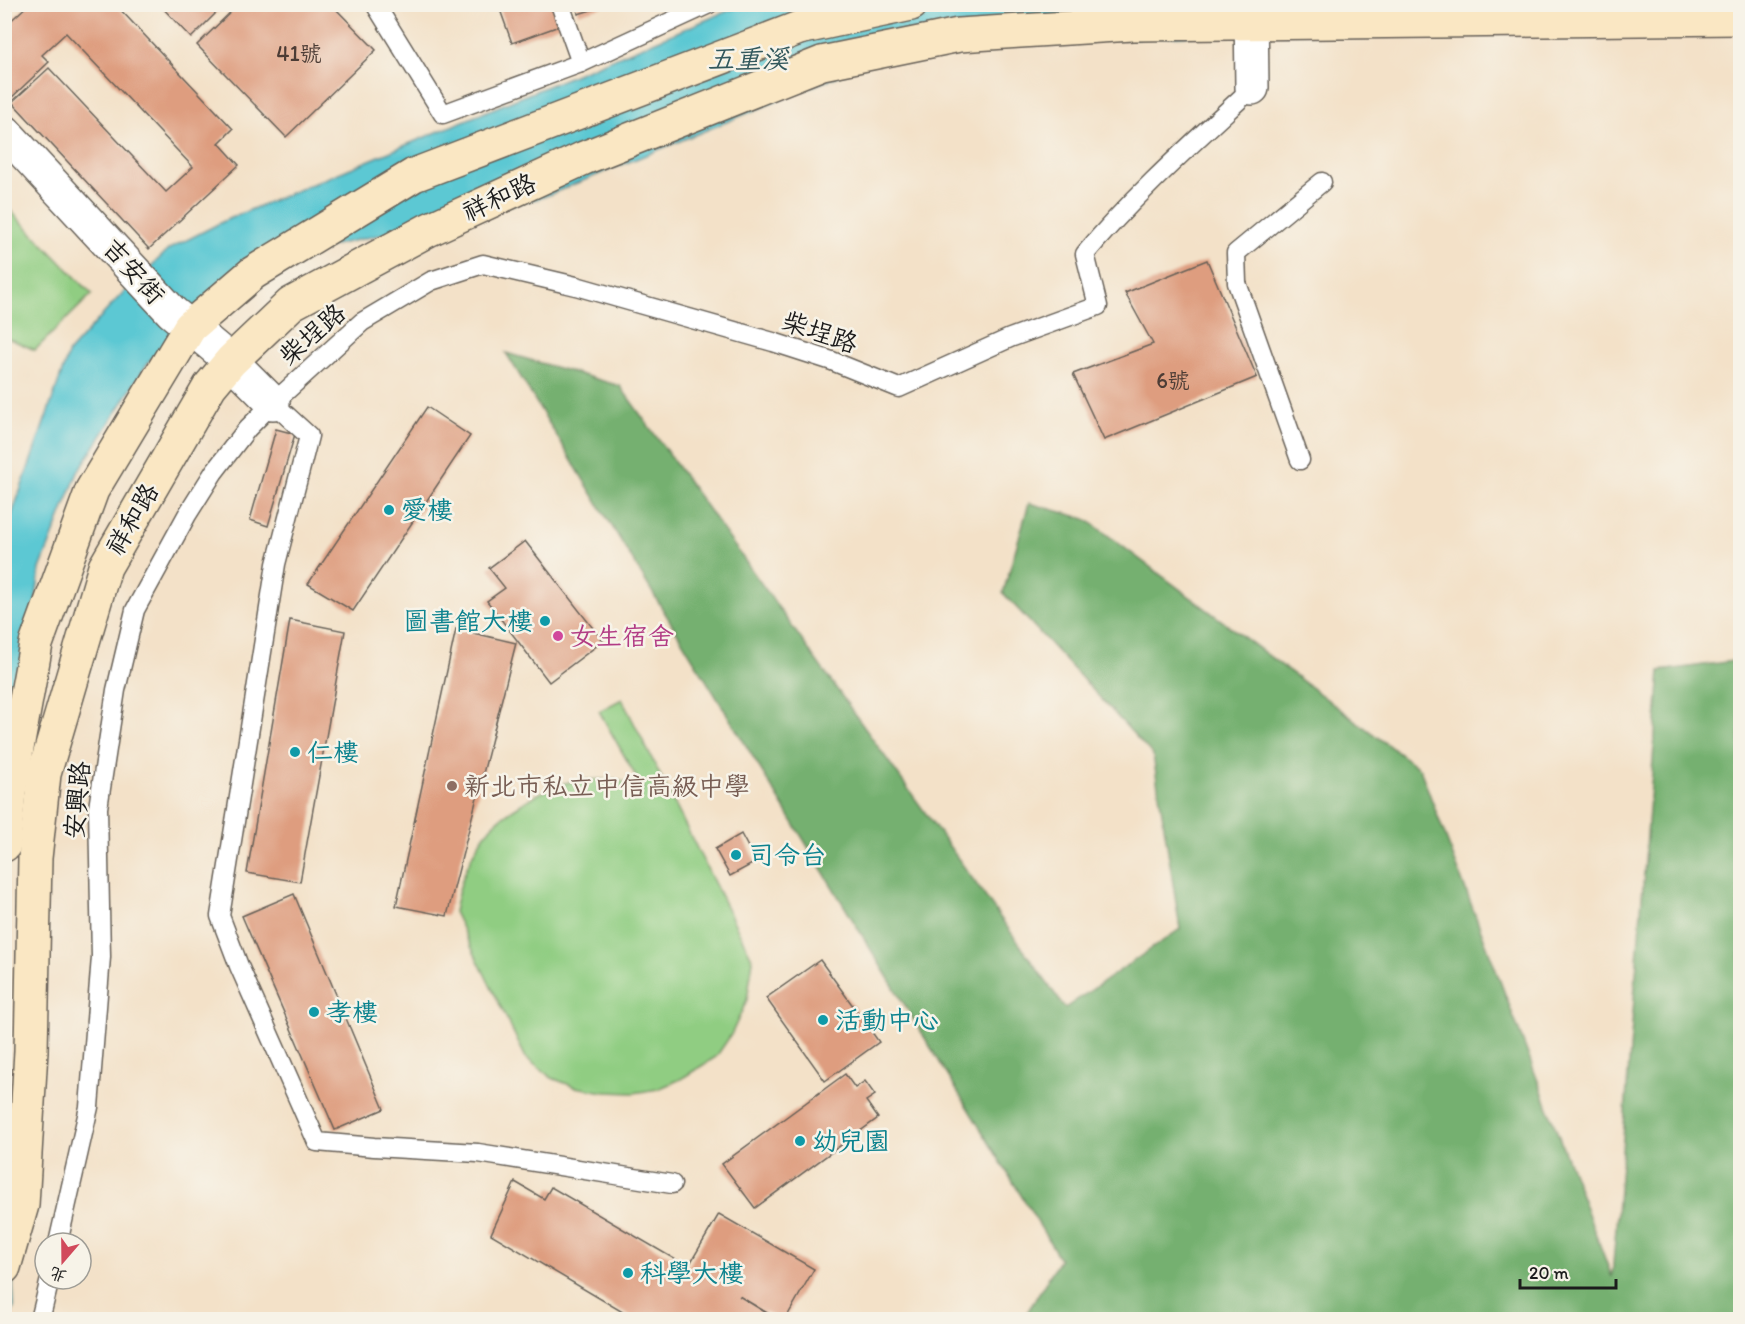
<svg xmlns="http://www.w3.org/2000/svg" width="1745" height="1324" font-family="Itim,'LXGW WenKai TC',sans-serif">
	<rect width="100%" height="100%" fill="#f7f3e8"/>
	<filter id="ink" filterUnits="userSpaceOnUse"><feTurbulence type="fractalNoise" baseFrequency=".0167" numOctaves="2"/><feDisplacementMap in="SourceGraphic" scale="12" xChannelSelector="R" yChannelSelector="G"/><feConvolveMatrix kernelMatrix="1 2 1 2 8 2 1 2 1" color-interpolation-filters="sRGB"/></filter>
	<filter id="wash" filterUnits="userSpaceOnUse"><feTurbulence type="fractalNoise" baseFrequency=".008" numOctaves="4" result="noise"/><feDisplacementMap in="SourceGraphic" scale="24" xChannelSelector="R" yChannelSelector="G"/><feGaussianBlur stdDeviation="1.35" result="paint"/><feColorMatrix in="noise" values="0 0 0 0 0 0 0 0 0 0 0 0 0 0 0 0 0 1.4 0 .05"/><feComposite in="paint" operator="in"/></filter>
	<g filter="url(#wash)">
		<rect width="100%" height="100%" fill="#f3e1c8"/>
		<g fill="#90cd82" stroke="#56744f" stroke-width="1.5">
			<polygon points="4,204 92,294 35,350 5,337"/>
			<path d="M622 699 753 960 747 1000 731 1035 716 1057 681 1079 658 1089 634 1093 605 1092 575 1087 552 1078 526 1058 454 912C459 883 471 850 491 827 504 813 542 790 561 784 576 780 596 779 612 780 622 780 633 786 643 789L599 711Z"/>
		</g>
		<polygon fill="#74b070" stroke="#486646" stroke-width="1.5" points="506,353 620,386 1065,1008 1180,929 1153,755 1003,593 1029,503 1086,519 1420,769 1612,1277 1660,671 1740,660 1740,1319 1023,1319 1060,1259"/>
		<g fill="#5cc8d3" stroke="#3c7278" stroke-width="1.5">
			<polygon points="742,5 1740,5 899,51 541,198 331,246 228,302 179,334 149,361 78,472 40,569 5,825 5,534 69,352 119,297 169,249 226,220"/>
			<polygon points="4,1068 14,1307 10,1320 4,1319"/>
		</g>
		<g id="blocks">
			<g fill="#de9d7f">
				<polygon points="29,4 115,4 233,129 219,143 239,165 149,249 12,102 49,68 166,192 193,167 66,33 42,55 49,62 8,101 4,97 4,27"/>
				<polygon points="159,4 225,4 191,38"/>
				<polygon points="239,4 331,4 376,50 286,137 197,45"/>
				<polygon points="498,4 554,4 562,25 512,43"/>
				<polygon points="576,4 608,4 608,5 578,14"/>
				<polygon points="1207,260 1257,377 1104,440 1073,374 1153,344 1125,293"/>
				<polygon points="427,407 470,436 353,611 308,584"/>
				<polygon points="276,429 295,434 268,526 250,520"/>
				<polygon points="525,541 603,641 549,682 487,601 505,588 489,568"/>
				<polygon points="290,620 345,631 300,882 247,873"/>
				<polygon points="456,629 516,643 447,916 396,906"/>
				<polygon points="741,834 756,862 730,876 715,849"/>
				<polygon points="294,894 384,1109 335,1130 242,916"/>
				<polygon points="820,960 879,1042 825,1081 766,998"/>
				<polygon points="845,1074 855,1088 865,1081 875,1095 866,1101 878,1118 755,1208 722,1164"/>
				<polygon points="515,1182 544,1199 551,1187 688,1267 719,1214 814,1269 785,1320 779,1320 739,1296 765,1312 761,1320 636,1320 491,1234"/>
			</g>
		</g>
	</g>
	<g filter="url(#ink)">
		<use href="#blocks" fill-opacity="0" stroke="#676158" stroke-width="1.5"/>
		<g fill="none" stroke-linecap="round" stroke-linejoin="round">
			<defs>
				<g id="lane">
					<polyline points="375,4 443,114 581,63 709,4"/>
					<polyline points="560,4 581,63"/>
					<polyline points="273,403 309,436 276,564 220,916 239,966 317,1142 374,1147 478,1153 672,1184"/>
					<polyline points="1300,460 1237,283 1236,253 1322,182"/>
					<path d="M58 1243 89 1107 101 957 98 808 116 690 135 610 187 515 214 472 247 429 273 403 362 322 431 281 483 264 576 286 773 342 832 361 899 388 1010 338 1098 306 1085 254C1135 194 1194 142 1252 88"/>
					<polyline points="40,1320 50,1279"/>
				</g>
				<g id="street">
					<polyline points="1251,4 1252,88"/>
					<polyline points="4,131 172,312 231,361 273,403"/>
				</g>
				<g id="secondary">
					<polyline points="4,845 9,792 36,644 92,490 190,327 253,273 414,175 799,28 911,4"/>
					<polyline points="4,1267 22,1205 31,1051 35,858 44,774 105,567 210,386 231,361 291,304 428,230 584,158 822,63 959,35 1132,24 1740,18"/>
				</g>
			</defs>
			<use href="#lane" stroke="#676158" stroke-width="21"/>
			<use href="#street" stroke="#676158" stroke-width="36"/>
			<use href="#secondary" stroke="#676158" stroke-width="36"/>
			<use href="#lane" stroke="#fff" stroke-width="18"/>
			<use href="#street" stroke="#fff" stroke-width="33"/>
			<use href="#secondary" stroke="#fae7c3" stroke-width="33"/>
		</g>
	</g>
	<g fill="#0f9aa8" stroke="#f7f3e8" stroke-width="2">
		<circle cx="389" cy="510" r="6"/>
		<circle cx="545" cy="621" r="6"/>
		<circle cx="295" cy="752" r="6"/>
		<circle cx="736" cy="855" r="6"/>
		<circle cx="314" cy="1012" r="6"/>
		<circle cx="823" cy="1020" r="6"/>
		<circle cx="800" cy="1141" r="6"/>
		<circle cx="628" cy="1273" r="6"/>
	</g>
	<circle fill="#d1479c" stroke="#f7f3e8" stroke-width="2" cx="558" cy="636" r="6"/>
	<circle fill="#8d6e63" stroke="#f7f3e8" stroke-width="2" cx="452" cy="786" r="6"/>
	<g text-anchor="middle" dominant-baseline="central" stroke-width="5" stroke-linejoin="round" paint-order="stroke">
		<g font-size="22" fill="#4c3c35">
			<text x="299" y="53">41號</text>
			<text x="1173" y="380">6號</text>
		</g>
		<g font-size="26" fill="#1c1c1c" stroke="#f7f3e8">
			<text transform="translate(499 197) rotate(-25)">祥和路</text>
			<text transform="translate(134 271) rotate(48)">吉安街</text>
			<text transform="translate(820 332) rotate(19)">柴埕路</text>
			<text transform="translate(312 334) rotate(-41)">柴埕路</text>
			<text transform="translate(132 519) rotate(-60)">祥和路</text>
			<text transform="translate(77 800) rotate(-85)">安興路</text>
		</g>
		<g font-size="26" fill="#0d838f" stroke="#f7f3e8" text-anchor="start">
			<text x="401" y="510">愛樓</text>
			<text x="533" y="621" text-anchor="end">圖書館大樓</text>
			<text x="307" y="752">仁樓</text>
			<text x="748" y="855">司令台</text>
			<text x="326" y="1012">孝樓</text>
			<text x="835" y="1020">活動中心</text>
			<text x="812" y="1141">幼兒園</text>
			<text x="640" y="1273">科學大樓</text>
		</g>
		<g font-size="26" fill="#b23c85" stroke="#f7f3e8" text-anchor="start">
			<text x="570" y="636">女生宿舍</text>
		</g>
		<g font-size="26" fill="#785e54" stroke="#f7f3e8" text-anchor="start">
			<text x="464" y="786">新北市私立中信高級中學</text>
		</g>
		<g font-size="27" font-style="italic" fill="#32585c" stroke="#f7f3e8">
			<text x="748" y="58">五重溪</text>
		</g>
	</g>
	<rect width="1745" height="1324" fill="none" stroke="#f7f3e8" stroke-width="24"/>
	<g transform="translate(63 1261) rotate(200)"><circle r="28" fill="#f7f3e8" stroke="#9f9d96" stroke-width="1.5"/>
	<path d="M0-4.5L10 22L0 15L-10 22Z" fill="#d1495b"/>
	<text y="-9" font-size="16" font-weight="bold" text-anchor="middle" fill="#1c1c1c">北</text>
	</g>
	<path d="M1520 1279v9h96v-9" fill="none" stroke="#1c1c1c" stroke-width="3"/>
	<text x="1529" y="1279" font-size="18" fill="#1c1c1c" stroke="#f7f3e8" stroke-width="4.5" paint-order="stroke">20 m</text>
</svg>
